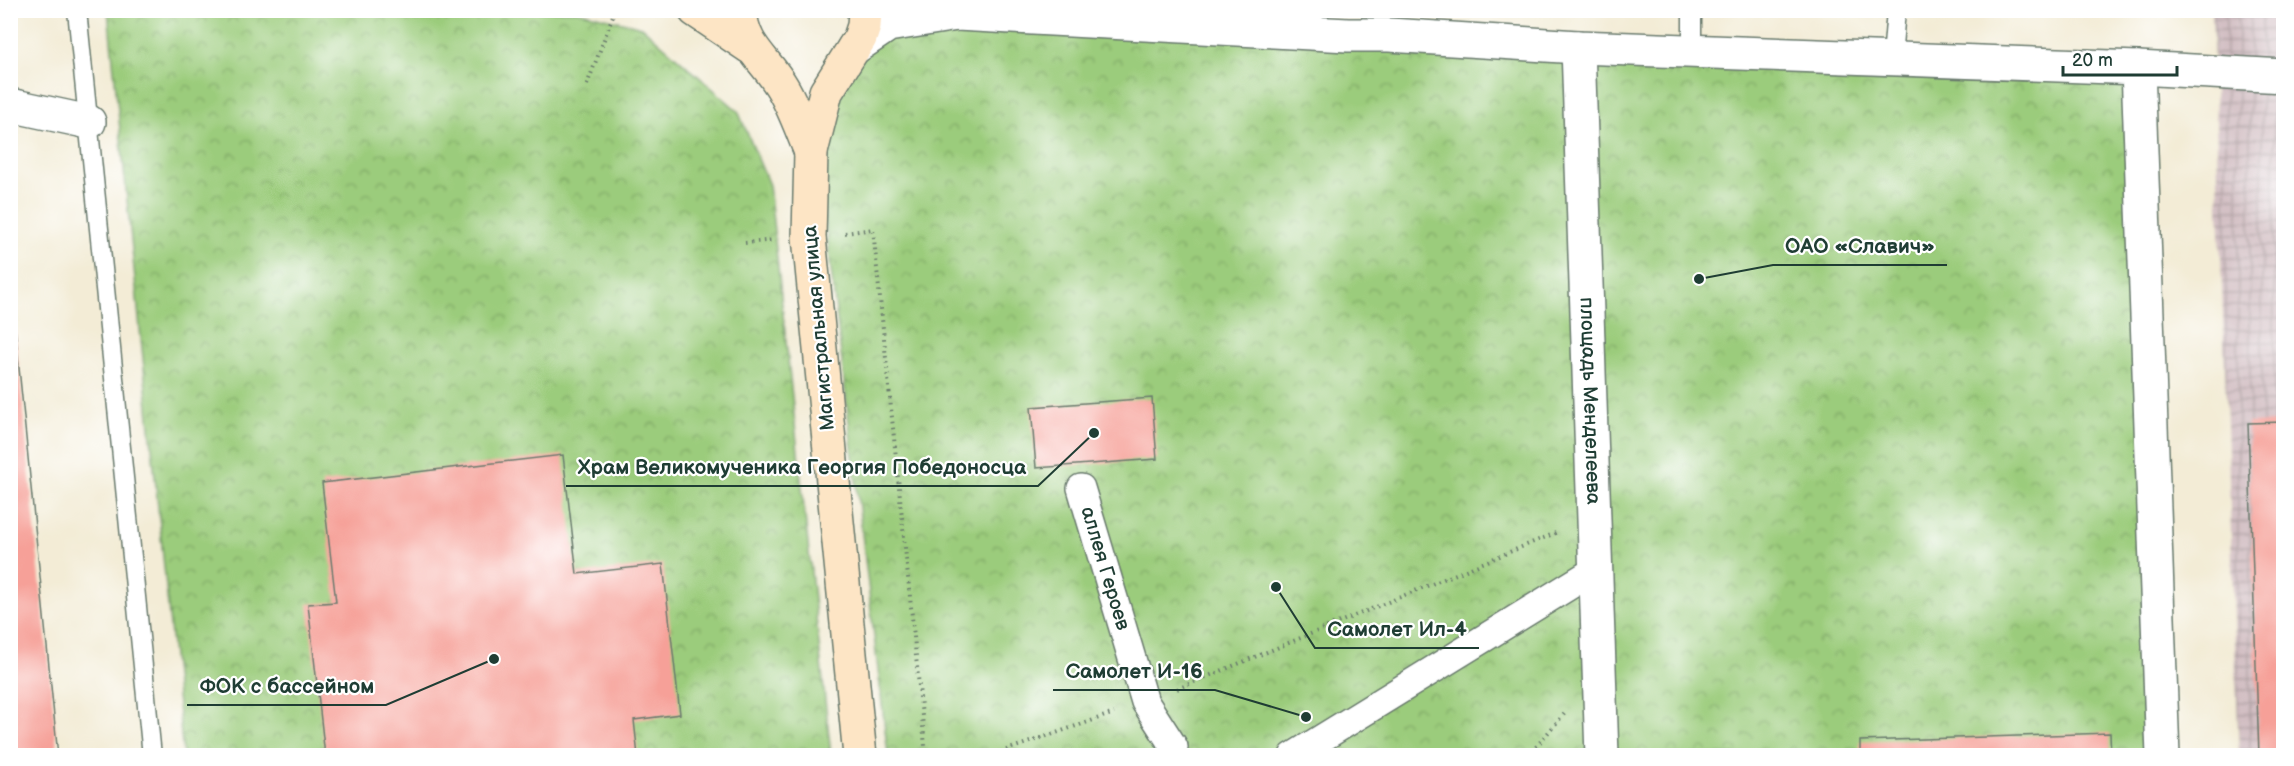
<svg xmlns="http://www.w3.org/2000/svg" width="2294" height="766" font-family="'Balsamiq Sans',sans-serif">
	<defs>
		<pattern id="industrial-grid" width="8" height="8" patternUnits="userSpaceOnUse" patternTransform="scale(1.5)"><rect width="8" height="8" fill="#d2bec2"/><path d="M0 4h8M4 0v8" fill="none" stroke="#aa9c9e"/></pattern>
		<pattern id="park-crowns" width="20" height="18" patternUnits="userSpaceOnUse" patternTransform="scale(1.5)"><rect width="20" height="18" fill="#9bcc7b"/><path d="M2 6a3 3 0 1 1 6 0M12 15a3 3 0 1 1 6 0" fill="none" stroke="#7ea766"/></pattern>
	</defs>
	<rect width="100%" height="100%" fill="#fff"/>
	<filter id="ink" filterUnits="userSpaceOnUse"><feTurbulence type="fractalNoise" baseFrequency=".0167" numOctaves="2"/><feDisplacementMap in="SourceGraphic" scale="12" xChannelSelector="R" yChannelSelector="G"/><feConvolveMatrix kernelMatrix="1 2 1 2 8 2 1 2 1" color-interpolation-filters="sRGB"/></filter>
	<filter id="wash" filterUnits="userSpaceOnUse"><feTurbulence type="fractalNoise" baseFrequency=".008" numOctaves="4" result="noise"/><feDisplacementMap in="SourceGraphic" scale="24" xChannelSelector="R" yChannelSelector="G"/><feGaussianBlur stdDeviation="1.35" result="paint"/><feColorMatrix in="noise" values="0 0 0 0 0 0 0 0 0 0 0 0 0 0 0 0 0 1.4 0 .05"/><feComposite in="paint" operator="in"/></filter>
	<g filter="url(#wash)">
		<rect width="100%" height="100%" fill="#f3ecd6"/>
		<polygon fill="url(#industrial-grid)" points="2212,11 2283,11 2283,755 2239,755"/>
		<g fill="url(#park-crowns)" stroke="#5d8458" stroke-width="1.5">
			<polygon points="108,11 577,11 642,27 738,111 769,185 831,755 183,755"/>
			<polygon points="957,25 2138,68 2163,755 888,755 819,167 834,95 854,62 891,35"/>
		</g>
		<g id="blocks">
			<g fill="#f6a098">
				<polygon points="10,298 12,298 58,756 10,756"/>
				<polygon points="1152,398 1157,459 1036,468 1031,407"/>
				<polygon points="2284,422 2284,756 2259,756 2248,423"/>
				<polygon points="563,455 577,574 663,564 680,714 634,720 638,756 362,756 362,753 325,756 308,604 336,602 322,483"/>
				<polygon points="2110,733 2111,756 1860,756 1860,741"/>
			</g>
		</g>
	</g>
	<g filter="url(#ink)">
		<use href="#blocks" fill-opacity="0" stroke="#697a6d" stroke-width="1.5"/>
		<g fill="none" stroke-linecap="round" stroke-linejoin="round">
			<defs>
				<g id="service">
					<polyline points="77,10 152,756"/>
					<polyline points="1692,51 1692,10"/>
					<polyline points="1892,58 1896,10"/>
				</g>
				<g id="pedestrian">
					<path id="s1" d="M1081 488 1145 702 1174 747"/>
					<polyline points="1293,756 1595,570"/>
				</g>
				<g id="minor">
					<polyline points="934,10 957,14 1348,35 1389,35 1578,47 2138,68 2163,756"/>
					<path id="s2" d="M1578 47 1602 756"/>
					<polyline points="854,48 888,25 957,14"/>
					<polyline points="2138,68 2284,76"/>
					<polyline points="10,105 89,122"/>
				</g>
				<g id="secondary">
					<polyline points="695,10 750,47"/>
					<path d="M740 10C742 47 765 58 782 87 794 107 802 131 811 152"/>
					<polyline points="860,756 809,237 811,152 826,92 860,38 864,26 865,10"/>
				</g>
			</defs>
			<use href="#service" stroke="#697a6d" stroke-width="21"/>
			<use href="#pedestrian" stroke="#697a6d" stroke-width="30"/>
			<use href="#minor" stroke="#697a6d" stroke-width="36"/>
			<use href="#secondary" stroke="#697a6d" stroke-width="36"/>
			<g stroke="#697a6d" stroke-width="4" stroke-dasharray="1.5 4.5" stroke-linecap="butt">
				<polyline points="587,85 615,10"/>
				<polyline points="845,233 873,229 926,756"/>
				<polyline points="745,243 775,240"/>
				<polyline points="1177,689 1558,532"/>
				<polyline points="989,756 1114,713"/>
				<polyline points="1528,756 1565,713"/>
			</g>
			<use href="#service" stroke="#fff" stroke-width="18"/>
			<use href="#pedestrian" stroke="#fff" stroke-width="27"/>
			<use href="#minor" stroke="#fff" stroke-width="33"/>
			<use href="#secondary" stroke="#fde5c5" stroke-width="33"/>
		</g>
	</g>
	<g text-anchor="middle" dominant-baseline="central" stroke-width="4.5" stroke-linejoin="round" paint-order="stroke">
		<g font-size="20" fill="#1f3d34" stroke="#fff">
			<text transform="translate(819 328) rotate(-95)">Магистральная улица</text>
			<text stroke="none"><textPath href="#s2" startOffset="354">площадь Менделеева</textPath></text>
			<text stroke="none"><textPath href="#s1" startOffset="84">аллея Героев</textPath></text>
		</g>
	</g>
	<path fill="none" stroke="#1f3d34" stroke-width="2" d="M1699 279L1773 265H1947M1094 433L1038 486H566M1276 587L1315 648H1479M1306 717L1215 690H1053M494 659L386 705H187"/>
	<g fill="#1f3d34" stroke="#fff" stroke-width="2">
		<circle cx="1699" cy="279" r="6"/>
		<circle cx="1094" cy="433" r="6"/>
		<circle cx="1276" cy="587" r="6"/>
		<circle cx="1306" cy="717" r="6"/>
		<circle cx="494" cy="659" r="6"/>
	</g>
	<g font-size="21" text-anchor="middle" font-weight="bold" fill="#1f3d34" stroke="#fff" stroke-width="4.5" stroke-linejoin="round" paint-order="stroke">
		<text x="1860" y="253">ОАО «Славич»</text>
		<text x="802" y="474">Храм Великомученика Георгия Победоносца</text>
		<text x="1397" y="636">Самолет Ил-4</text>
		<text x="1134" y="678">Самолет И-16</text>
		<text x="287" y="693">ФОК с бассейном</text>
	</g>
	<rect width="2294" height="766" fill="none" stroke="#fff" stroke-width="36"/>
	<path d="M2063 66v9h114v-9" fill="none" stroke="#1f3d34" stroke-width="3"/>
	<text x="2072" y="66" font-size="18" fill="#1f3d34" stroke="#ffffff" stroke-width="4.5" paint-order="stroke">20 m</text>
</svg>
